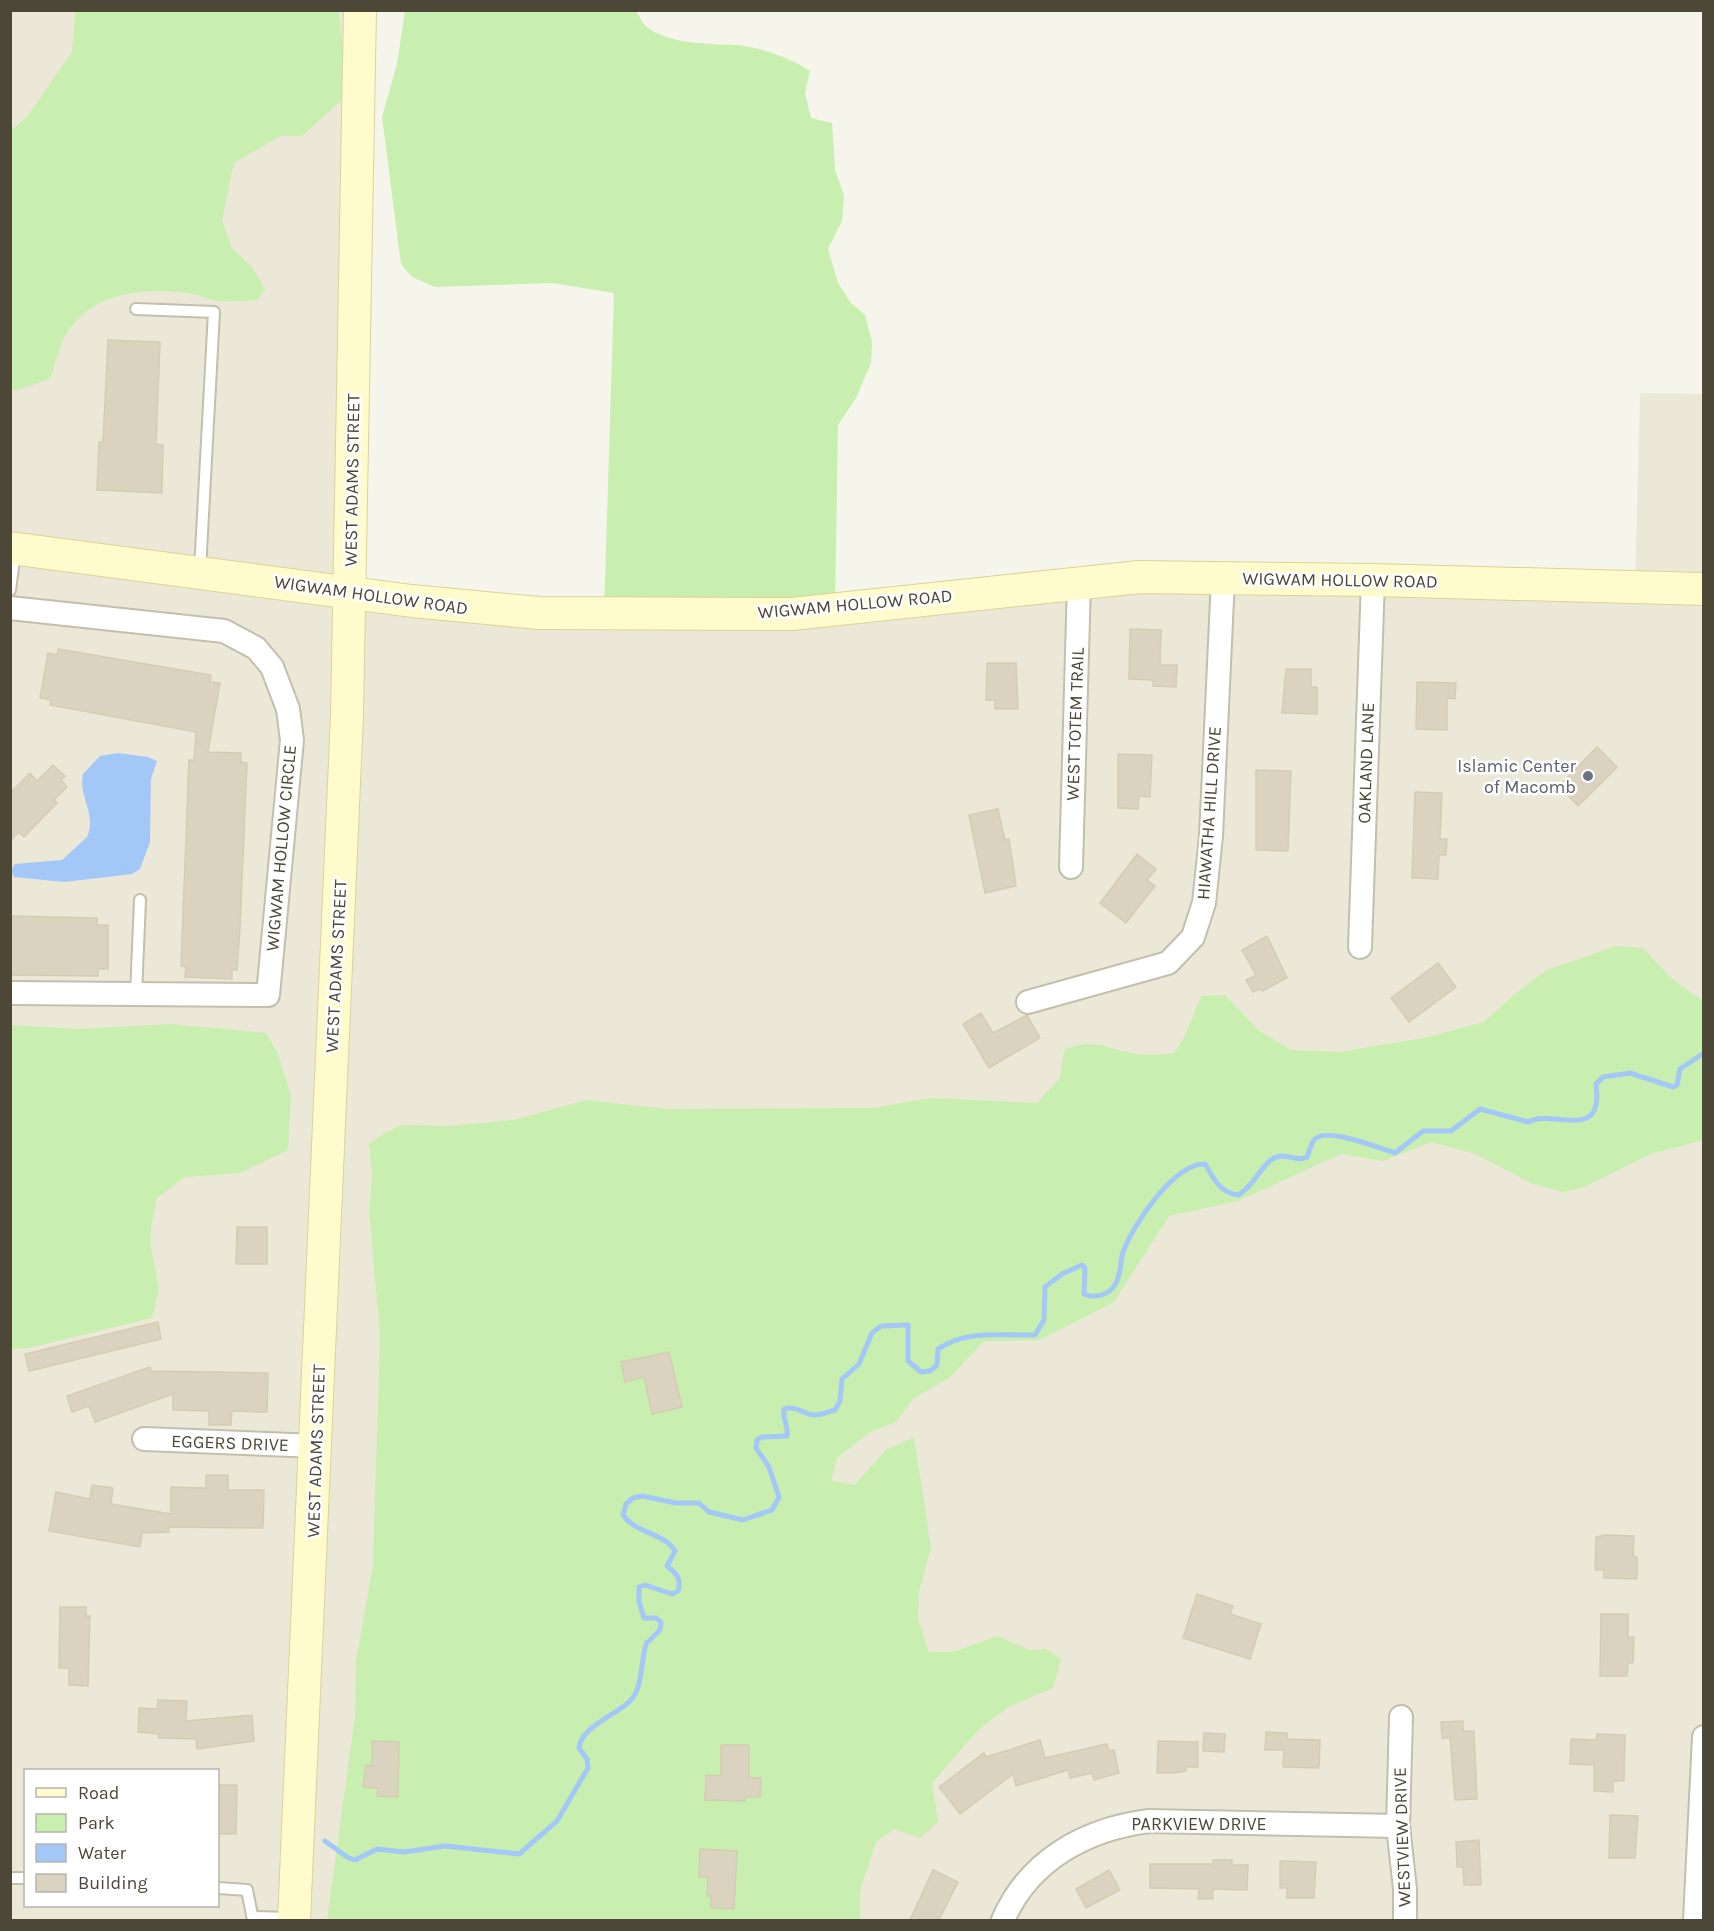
<svg xmlns="http://www.w3.org/2000/svg" width="1714" height="1931" font-family="Karla,sans-serif">
	<rect width="100%" height="100%" fill="#f6f5eb"/>
	<path fill="#ebe8d8" fill-rule="evenodd" d="M11 11H360L349 590 539 613 1079 582 1635 587 1640 393 1703 394 1704 1748 1695 1920H11ZM26 1770H218V1906H26Z"/>
	<g fill="#c8eeb0">
		<path d="M75 11H339L344 64 343 99 302 136H280L234 163 222 220 232 248 252 267 265 289 257 300C245 301 232 302 220 301 213 301 205 297 198 295 153 286 90 290 65 336 58 349 55 366 50 379L15 391 11 389V130L26 118 72 52Z"/>
		<path d="M405 11H636C639 15 642 23 646 26 665 44 712 44 736 45 761 47 790 58 810 71L805 93 811 118 832 123 835 170 844 195 842 221 828 249 838 283 851 303 865 315 872 342 871 363 856 398 838 425 835 609 604 613 614 293 553 283 435 287 412 277 401 264 382 117 397 64Z"/>
		<path d="M1616 946 1643 948 1672 979 1703 1001V1140L1651 1154 1582 1188 1562 1192 1533 1184 1476 1154 1431 1142 1383 1161 1341 1154 1238 1201 1169 1216 1114 1302 1040 1340 984 1341 950 1377 913 1399 896 1422 870 1432 837 1458 831 1481 855 1485 886 1450 914 1437 931 1548 919 1592 918 1619 929 1652H954L997 1636 1030 1650 1046 1649 1061 1659 1053 1688 1010 1706 979 1729 932 1783 938 1822 920 1838 894 1829 876 1842 860 1891V1920H327L355 1716 356 1662 373 1564 380 1335 369 1211 372 1175 369 1144 386 1132 402 1125 448 1126 514 1120 586 1100 668 1109 872 1108 931 1098 1037 1103 1060 1078 1064 1050C1090 1039 1101 1046 1127 1052 1143 1056 1158 1055 1174 1053 1187 1036 1192 1016 1202 996L1225 995 1259 1031 1291 1050 1339 1052 1424 1038 1484 1022 1516 993 1547 970Z"/>
		<polygon points="169,1024 266,1033 277,1052 291,1096 288,1150 240,1173 185,1177 157,1198 151,1226 151,1248 159,1289 152,1318 29,1348 11,1349 11,1025 79,1029"/>
	</g>
	<path fill="#a3c8f7" d="M118 753 148 757 157 761 151 779 150 842 140 869 132 874 64 882 14 877 11 870 15 864 62 860 87 837C97 813 78 797 83 774L100 756Z"/>
	<g fill="none" stroke-linecap="round" stroke-linejoin="round">
		<g stroke="#a3c8f7" stroke-width="5">
			<path d="M650 1640 660 1630 661 1622 656 1618H644L639 1602V1587L645 1585 672 1594 678 1591C682 1579 677 1574 667 1566L675 1551C664 1533 635 1533 623 1515L626 1504 633 1498 642 1496 676 1503H699L709 1512 743 1520 772 1510 779 1497 769 1467 756 1448 757 1440 762 1437 787 1436C789 1427 782 1419 784 1409 796 1406 799 1411 809 1414 818 1417 827 1412 835 1410L840 1401 842 1379 859 1364 872 1333 881 1326 908 1325V1361L921 1372 930 1371 937 1365 938 1349C967 1329 1002 1336 1035 1335L1044 1320 1045 1287 1062 1274 1082 1265 1085 1268 1084 1294C1095 1299 1110 1295 1116 1283 1121 1274 1120 1262 1123 1252 1133 1225 1174 1163 1205 1164 1214 1179 1219 1192 1238 1195 1254 1186 1258 1170 1271 1160 1284 1150 1295 1163 1307 1157 1309 1152 1311 1143 1315 1139 1327 1127 1379 1148 1395 1153L1423 1131H1451L1480 1109 1528 1122C1554 1108 1604 1144 1596 1084L1603 1077 1630 1073 1673 1087 1677 1085 1680 1069 1704 1053"/>
			<path d="M325 1841 347 1857 355 1860 377 1849 404 1852 445 1846 519 1854 557 1821 588 1768 587 1759 579 1748C581 1727 616 1715 630 1701 644 1687 640 1659 647 1642"/>
		</g>
	</g>
	<g fill="#d9d3bf" stroke="#d5cdb1" stroke-width="1.5">
		<polygon points="108,340 160,342 156,444 163,445 162,493 97,490 99,442 103,442"/>
		<polygon points="1130,629 1161,630 1160,665 1177,665 1176,687 1153,686 1153,680 1129,679"/>
		<polygon points="58,649 211,675 210,682 220,683 208,752 241,753 241,762 247,763 240,928 237,970 232,970 232,979 185,977 186,967 181,966 189,760 194,760 196,732 50,705 51,700 40,698 48,653 57,655"/>
		<polygon points="987,663 1016,663 1018,709 995,709 995,700 986,700"/>
		<polygon points="1286,669 1311,669 1311,687 1317,687 1317,714 1282,713"/>
		<polygon points="1417,682 1456,683 1455,699 1447,698 1447,730 1416,729"/>
		<polygon points="1597,747 1617,767 1578,806 1559,786"/>
		<polygon points="1118,754 1152,755 1150,797 1139,796 1138,809 1118,808"/>
		<polygon points="53,765 65,776 61,780 67,787 54,800 57,803 24,837 19,832 10,841 10,793 30,773 37,781"/>
		<polygon points="1256,770 1291,771 1288,851 1256,850"/>
		<polygon points="1415,792 1442,793 1440,839 1447,839 1446,855 1439,855 1438,879 1412,878"/>
		<polygon points="998,809 1005,840 1009,839 1016,886 985,893 969,815"/>
		<polygon points="1137,854 1156,869 1147,880 1155,886 1126,923 1100,903"/>
		<polygon points="10,916 97,918 97,925 108,925 108,969 98,969 98,976 10,975"/>
		<polygon points="1267,936 1287,978 1262,991 1260,989 1253,992 1246,980 1256,975 1242,950"/>
		<polygon points="1438,963 1456,987 1409,1022 1391,998"/>
		<polygon points="981,1013 993,1033 1027,1015 1040,1038 989,1068 963,1024"/>
		<polygon points="237,1227 267,1227 267,1264 236,1264"/>
		<polygon points="158,1322 161,1339 29,1371 25,1354"/>
		<polygon points="669,1352 682,1407 652,1414 644,1377 625,1382 621,1362"/>
		<polygon points="150,1367 151,1371 268,1373 267,1412 232,1411 231,1425 209,1425 209,1411 173,1410 173,1394 95,1422 89,1406 72,1412 67,1396"/>
		<polygon points="206,1475 228,1475 228,1490 264,1490 263,1528 168,1527 169,1532 142,1533 140,1547 49,1531 56,1492 90,1499 92,1485 113,1488 111,1504 171,1514 171,1487 206,1488"/>
		<polygon points="1605,1535 1634,1536 1633,1557 1637,1557 1637,1579 1604,1578 1604,1570 1595,1570 1596,1537"/>
		<polygon points="1197,1594 1233,1606 1230,1614 1261,1624 1250,1659 1183,1638"/>
		<polygon points="60,1607 86,1607 86,1616 90,1616 88,1686 69,1685 69,1668 59,1668"/>
		<polygon points="1601,1614 1628,1614 1628,1637 1634,1637 1633,1663 1628,1663 1627,1676 1600,1676"/>
		<polygon points="158,1700 187,1701 186,1721 252,1715 254,1741 197,1749 196,1739 159,1738 159,1734 138,1732 139,1708 157,1709"/>
		<polygon points="1463,1721 1463,1731 1474,1731 1477,1799 1455,1800 1450,1738 1442,1738 1441,1722"/>
		<polygon points="1266,1732 1287,1733 1287,1739 1320,1740 1319,1768 1283,1767 1284,1750 1265,1750"/>
		<polygon points="1204,1733 1225,1734 1224,1752 1203,1751"/>
		<polygon points="1597,1734 1625,1735 1624,1781 1613,1781 1613,1792 1594,1791 1594,1765 1570,1764 1571,1739 1596,1740"/>
		<polygon points="1040,1740 1045,1758 1107,1744 1109,1751 1114,1750 1119,1773 1094,1780 1092,1773 1070,1778 1068,1770 1016,1786 1013,1774 960,1814 939,1787 984,1753 986,1757"/>
		<polygon points="372,1741 399,1742 398,1797 377,1796 378,1788 363,1787 366,1765 372,1766"/>
		<polygon points="1158,1741 1198,1742 1198,1767 1186,1767 1186,1771 1173,1773 1157,1773"/>
		<polygon points="721,1745 749,1745 749,1778 761,1778 760,1797 746,1797 745,1801 705,1800 706,1775 721,1776"/>
		<polygon points="218,1785 237,1785 236,1834 218,1834"/>
		<polygon points="1610,1815 1638,1816 1635,1858 1609,1858"/>
		<polygon points="1479,1840 1481,1885 1464,1885 1463,1867 1457,1867 1456,1842"/>
		<polygon points="700,1849 737,1851 734,1909 711,1908 711,1896 707,1896 708,1877 699,1877"/>
		<polygon points="1213,1860 1232,1860 1232,1865 1248,1865 1247,1890 1213,1889 1213,1899 1198,1899 1199,1889 1150,1888 1150,1864 1213,1864"/>
		<polygon points="1280,1861 1316,1862 1314,1898 1287,1898 1287,1888 1280,1888"/>
		<polygon points="933,1870 958,1882 939,1920 910,1920"/>
		<polygon points="1109,1870 1120,1890 1086,1908 1076,1889"/>
	</g>
	<g fill="none" stroke-linecap="round" stroke-linejoin="round">
		<defs>
			<g id="lane">
				<polyline points="136,309 214,312 200,570"/>
				<polyline points="10,590 15,552"/>
				<polyline points="136,994 140,900"/>
				<polyline points="10,1878 26,1878"/>
				<polyline points="218,1888 247,1890 253,1920"/>
				<polyline points="254,1917 291,1918"/>
			</g>
			<g id="street">
				<polyline points="10,608 224,631 256,648 272,667 288,709 292,740 268,995 10,993"/>
				<polyline points="1071,867 1079,582"/>
				<polyline points="1360,947 1373,580"/>
				<polyline points="1028,1002 1168,963 1193,937 1204,903 1211,836 1223,578"/>
				<polyline points="144,1439 317,1446"/>
				<polyline points="1401,1717 1398,1826 1405,1889 1405,1920"/>
				<path d="M1003 1920C1029 1860 1086 1829 1149 1821L1398 1826"/>
				<polyline points="1695,1920 1704,1737"/>
			</g>
			<g id="secondary">
				<polyline points="10,548 412,601 539,613 792,614 1139,577 1373,580 1704,589"/>
				<polyline points="294,1920 347,715 360,10"/>
			</g>
		</defs>
		<use href="#lane" stroke="#c3bfac" stroke-width="14"/>
		<use href="#street" stroke="#c3bfac" stroke-width="26"/>
		<use href="#secondary" stroke="#dad397" stroke-width="34"/>
		<use href="#lane" stroke="#fff" stroke-width="10"/>
		<use href="#street" stroke="#fff" stroke-width="22"/>
		<use href="#secondary" stroke="#fffbcc" stroke-width="32"/>
	</g>
	<circle fill="#6b7280" stroke="#fff" stroke-width="2" cx="1588" cy="776" r="6"/>
	<g text-anchor="middle" dominant-baseline="central" stroke-width="5" stroke-linejoin="round" paint-order="stroke">
		<g font-size="18" fill="#4c4737" stroke="#fff">
			<text transform="translate(352 480) rotate(-89)">WEST ADAMS STREET</text>
			<text transform="translate(1340 580) rotate(1)">WIGWAM HOLLOW ROAD</text>
			<text transform="translate(371 595) rotate(8)">WIGWAM HOLLOW ROAD</text>
			<text transform="translate(855 604) rotate(-5)">WIGWAM HOLLOW ROAD</text>
			<text transform="translate(1075 724) rotate(-88)">WEST TOTEM TRAIL</text>
			<text transform="translate(1366 763) rotate(-88)">OAKLAND LANE</text>
			<text transform="translate(1209 813) rotate(-86)">HIAWATHA HILL DRIVE</text>
			<text transform="translate(281 848) rotate(-85)">WIGWAM HOLLOW CIRCLE</text>
			<text transform="translate(336 966) rotate(-87)">WEST ADAMS STREET</text>
			<text transform="translate(230 1443) rotate(2)">EGGERS DRIVE</text>
			<text transform="translate(316 1451) rotate(-88)">WEST ADAMS STREET</text>
			<text x="1199" y="1824">PARKVIEW DRIVE</text>
			<text transform="translate(1402 1837) rotate(-92)">WESTVIEW DRIVE</text>
		</g>
		<g font-size="18" fill="#5b616d" stroke="#fff" text-anchor="end">
			<text x="1576" y="766">Islamic Center<tspan x="1576" dy="21">of Macomb</tspan></text>
		</g>
	</g>
	<rect width="1714" height="1931" fill="none" stroke="#4c4737" stroke-width="24"/>
	<rect x="24" y="1769" width="195" height="138" fill="#ffffff" stroke="#b7b5af" stroke-width="1.5"/>
	<rect x="36" y="1788" width="30" height="9" fill="#fffbcc" stroke="#b7b5af" stroke-width="1.5"/>
	<text x="78" y="1799" font-size="18" fill="#4c4737">Road</text>
	<rect x="36" y="1814" width="30" height="18" fill="#c8eeb0" stroke="#b7b5af" stroke-width="1.5"/>
	<text x="78" y="1829" font-size="18" fill="#4c4737">Park</text>
	<rect x="36" y="1844" width="30" height="18" fill="#a3c8f7" stroke="#b7b5af" stroke-width="1.5"/>
	<text x="78" y="1859" font-size="18" fill="#4c4737">Water</text>
	<rect x="36" y="1874" width="30" height="18" fill="#d9d3bf" stroke="#b7b5af" stroke-width="1.5"/>
	<text x="78" y="1889" font-size="18" fill="#4c4737">Building</text>
</svg>
